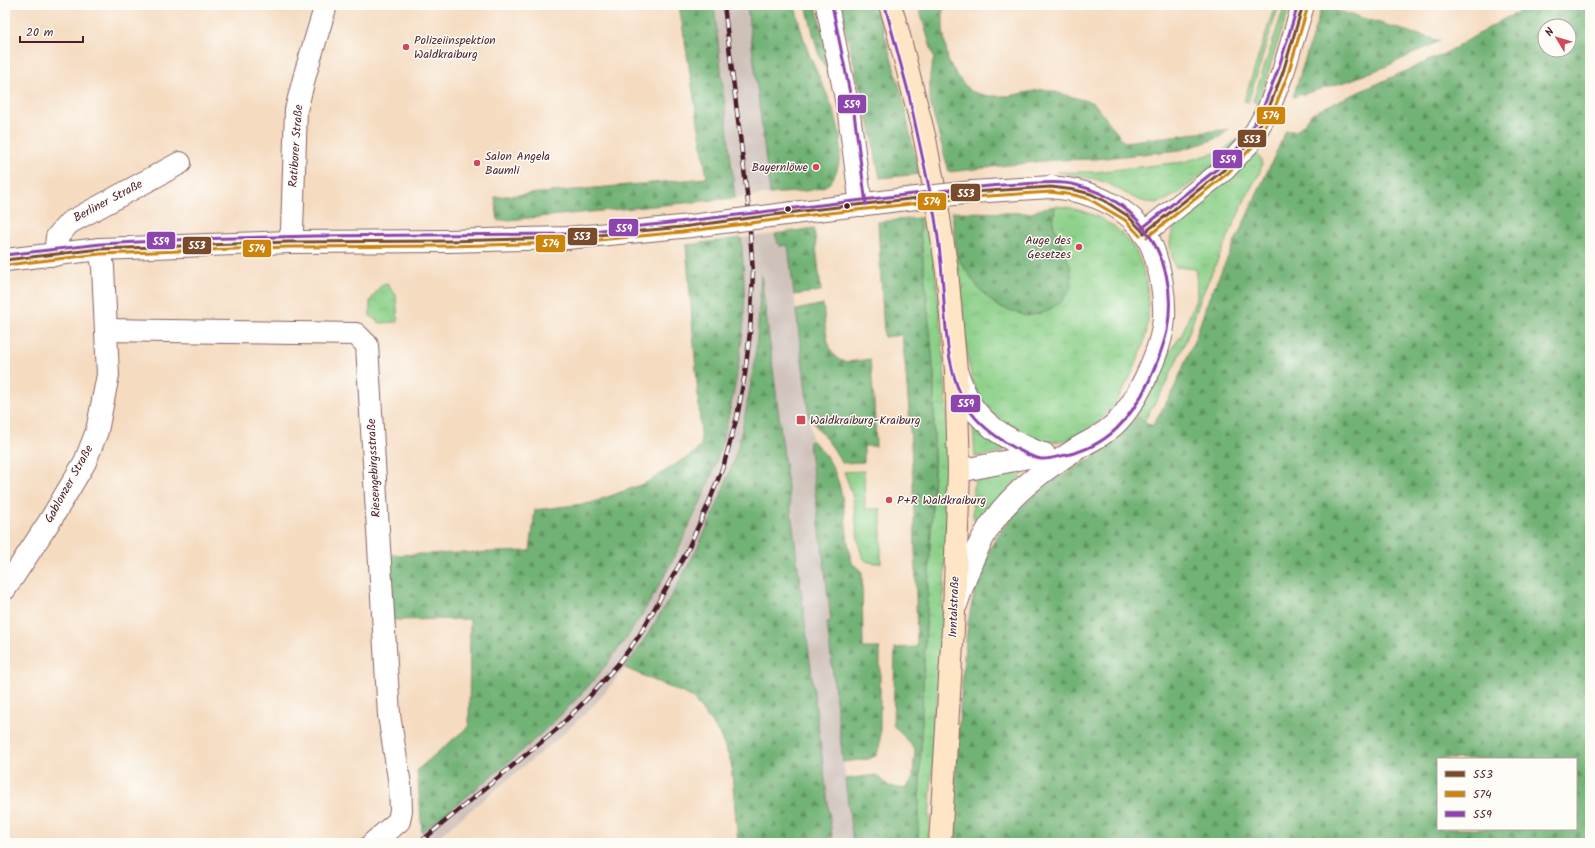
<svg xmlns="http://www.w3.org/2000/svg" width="1595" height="848" font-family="Kalam,sans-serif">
	<defs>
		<pattern id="grass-tufts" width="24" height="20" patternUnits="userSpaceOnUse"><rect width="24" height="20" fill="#8cd089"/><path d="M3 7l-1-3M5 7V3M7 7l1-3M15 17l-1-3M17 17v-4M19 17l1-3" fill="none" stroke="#7ab276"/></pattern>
		<pattern id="forest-firs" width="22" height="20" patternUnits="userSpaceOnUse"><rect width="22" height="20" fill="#71b275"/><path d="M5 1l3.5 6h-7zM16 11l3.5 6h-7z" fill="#5f9060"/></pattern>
		<pattern id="park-crowns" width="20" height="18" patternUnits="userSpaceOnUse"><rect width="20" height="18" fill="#8cd089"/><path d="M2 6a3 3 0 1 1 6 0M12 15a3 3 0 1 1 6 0" fill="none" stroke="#7ab276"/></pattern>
	</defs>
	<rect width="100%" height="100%" fill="#fdfcf7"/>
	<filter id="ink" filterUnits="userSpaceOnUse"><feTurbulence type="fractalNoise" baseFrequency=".025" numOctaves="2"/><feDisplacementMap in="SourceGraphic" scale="8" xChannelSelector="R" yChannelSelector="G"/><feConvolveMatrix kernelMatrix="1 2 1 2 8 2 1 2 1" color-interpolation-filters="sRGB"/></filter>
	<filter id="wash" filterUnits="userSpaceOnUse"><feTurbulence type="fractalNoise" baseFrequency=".012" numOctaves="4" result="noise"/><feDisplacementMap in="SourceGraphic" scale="16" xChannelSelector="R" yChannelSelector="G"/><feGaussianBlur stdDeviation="0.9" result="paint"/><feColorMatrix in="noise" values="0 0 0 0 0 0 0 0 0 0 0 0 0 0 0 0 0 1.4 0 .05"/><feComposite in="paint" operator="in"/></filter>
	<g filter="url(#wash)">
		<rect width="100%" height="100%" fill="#f5dcc1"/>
		<g fill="#cec1b9">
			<polygon points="714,5 747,5 770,194 735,198"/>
			<polygon points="775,234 779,246 788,245 811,429 812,441 809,442 831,621 827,622 853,843 833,843 761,277 758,332 753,376 744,419 731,466 716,508 694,555 670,598 646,638 625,668 596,703 562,735 432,842 422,832 473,791 551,724 583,692 611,660 631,632 679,549 701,502 716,461 730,414 743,329 744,274 741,238"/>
		</g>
		<g fill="url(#grass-tufts)" stroke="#6b785a">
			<polygon points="1275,5 1279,5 1248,102 1244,101"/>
			<polygon points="1285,5 1290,5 1258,103 1253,101"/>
			<polygon points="1236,140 1238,141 1222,160 1177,194 1166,200 1157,203 1146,202 1136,199 1107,183 1094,179 1056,172 1094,172 1183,162 1222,151"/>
			<path d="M1255 151 1261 159 1262 165 1259 174 1246 197 1202 295 1187 338 1165 386 1144 421 1137 416 1152 389 1166 356 1181 336 1197 297 1196 269 1175 267C1168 243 1167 238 1182 216Z"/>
			<path d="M1055 206C1083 208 1114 220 1131 244 1148 267 1152 307 1146 334 1138 368 1114 416 1082 434 1071 440 1054 443 1041 442 1036 442 1030 438 1024 436 1020 434 1015 433 1010 430 1000 424 982 404 977 392 968 372 966 349 964 327 962 303 959 279 956 255L967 272 1059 240 1053 224Z"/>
			<path d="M928 216C940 301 948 386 948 471 947 595 934 719 928 843H918L923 684 934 471V375L919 218Z"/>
			<polygon points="975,425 1003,447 1004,449 1003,452 975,457 973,429"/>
			<path d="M1021 469 1023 474 980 523 975 521 973 517C973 506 969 485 979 477Z"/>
			<path d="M864 471 865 509H881V563C877 563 871 563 866 561 856 554 856 509 852 495 850 487 847 479 844 472Z"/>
		</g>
		<g fill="url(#forest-firs)" stroke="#5e6850" fill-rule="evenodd">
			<polygon points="679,5 714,5 735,198 498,221 495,197 707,178"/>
			<path d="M747 5H795C799 23 804 43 812 61 826 95 850 132 837 170 835 175 832 182 827 185 812 193 786 192 770 194Z"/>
			<polygon points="806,5 816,5 835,86 818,53"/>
			<polygon points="839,5 876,5 902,95 919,174 880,178 869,124"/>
			<polygon points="918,5 943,5 943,31 948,60 957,76 970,91 988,96 1009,96 1044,89 1094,103 1124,142 1229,129 1220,137 1201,144 1180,150 1096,159 1052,160 949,172 930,103 930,74 934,58"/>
			<path d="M1534 5H1590V843H951C954 798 957 752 960 707 966 638 967 558 1021 507 1038 490 1059 477 1080 465 1093 457 1108 448 1119 437 1126 431 1131 423 1137 416L1152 426 1173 391 1194 341 1209 298 1286 131H1296L1305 123 1312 113 1446 53 1504 19ZM1545 26H1569V50H1545ZM1438 759H1576V829H1438Z"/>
			<polygon points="1322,6 1440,41 1387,66 1348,81 1293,97"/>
			<polygon points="1055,206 1053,224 1070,265 1072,286 1062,301 1046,312 1027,316 997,306 979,289 956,255 952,212 1032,213 1043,208"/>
			<path d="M919 218 934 375V471L923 684 918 843H853L845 779 876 775 889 786 905 789 913 778 915 749 893 725 895 648 917 647C915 543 914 439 902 335L884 337 878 222Z"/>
			<polygon points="814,228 821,291 794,295 788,245 779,246 775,234"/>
			<path d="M741 238C744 269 746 300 743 331 738 374 730 418 717 459 710 481 701 502 691 522 663 584 629 642 583 692 535 744 477 788 422 832L417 770 469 726 470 619 390 620 389 555 530 551 535 510 591 503 646 483 694 453 701 445V433L686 245Z"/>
			<path d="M761 274 833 843H738L731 762 719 733 692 697 625 668C668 606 706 540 731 468 741 439 747 407 752 376 758 342 759 308 761 274Z"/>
			<path d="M823 304C825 319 825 356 842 361 850 363 862 360 870 359L874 401 876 446H864V462L842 463 833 448 809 417 796 310Z"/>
			<path d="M812 441C847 469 843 517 850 556L852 563 862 572 863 648H880V743L877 755 869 759 843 762 827 622 831 621 809 442Z"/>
		</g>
		<polygon fill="url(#park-crowns)" stroke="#6b785a" points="382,284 387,284 396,295 398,322 380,323 370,316 370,301"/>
	</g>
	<g filter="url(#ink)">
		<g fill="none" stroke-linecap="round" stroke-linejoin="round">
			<defs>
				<g id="minor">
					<polyline points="827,5 849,114 861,205"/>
					<polyline points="1144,233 1225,169 1250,142 1268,110 1283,72 1303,5"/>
					<polyline points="289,242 292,230 296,110 306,71 326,5"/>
					<polyline points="55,255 57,237 69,223 180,163"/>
					<polyline points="106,330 356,334 367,345 389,715 400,785 401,810 399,821 373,843"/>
					<polyline points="5,589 51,519 85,462 97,431 108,375 103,267 100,249"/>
				</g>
				<g id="tertiary">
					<polyline points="793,213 898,200"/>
					<polyline points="5,260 100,249 289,242 448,241 567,238 691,226"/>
					<path d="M956 371C961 383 965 395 971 405 988 430 1015 443 1042 454"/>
					<polyline points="959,471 1044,454"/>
					<path d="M956 605C966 576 976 545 994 520 1015 490 1048 467 1078 448 1089 441 1100 437 1109 429 1135 410 1162 349 1164 318 1165 296 1161 273 1154 252 1140 210 1092 190 1051 187L973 192"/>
				</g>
				<polyline id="secondary" points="890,5 897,28 925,139 936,198 947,271 956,371 959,471 954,612 940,843"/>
			</defs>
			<use href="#minor" stroke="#866160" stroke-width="24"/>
			<use href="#tertiary" stroke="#866160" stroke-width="24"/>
			<use href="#secondary" stroke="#866160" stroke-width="24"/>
			<use href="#minor" stroke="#fff" stroke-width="22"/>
			<use href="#tertiary" stroke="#fff" stroke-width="22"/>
			<use href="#secondary" stroke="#fde5c5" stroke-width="22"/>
			<defs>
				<polyline id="rail" points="419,843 557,729 589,697 619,663 639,636 686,553 708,505 724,464 737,417 745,374 750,332 753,273 748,202 724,5"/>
			</defs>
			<use href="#rail" stroke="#4a1f2b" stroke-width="4.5"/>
			<use href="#rail" stroke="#fdfcf7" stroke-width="3" stroke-dasharray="9" stroke-linecap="butt"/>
			<defs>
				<g id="tertiary-bridge">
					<polyline points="898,200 973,192"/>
					<polyline points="691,226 793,213"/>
				</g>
			</defs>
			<use href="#tertiary-bridge" stroke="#866160" stroke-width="24" stroke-linecap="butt"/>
			<use href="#tertiary-bridge" stroke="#fff" stroke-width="22"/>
			<defs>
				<g id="bus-1">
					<polyline points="1144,233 1225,169 1250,142 1268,110 1283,72 1303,5"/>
					<polyline points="5,260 100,249 289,242 448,241 567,238 682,227 811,210 973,192 1051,187 1075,190 1091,194 1105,201 1128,216 1144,233"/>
				</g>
				<g id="bus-2">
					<polyline points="1147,237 1228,173 1254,145 1273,112 1288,74 1308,6"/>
					<polyline points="6,265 100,254 289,247 448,246 567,243 682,232 812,215 973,197 1051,192 1074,195 1089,199 1125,220 1140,236"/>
				</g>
				<g id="bus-3">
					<polyline points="832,5 854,113 866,204"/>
					<path d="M932 202C937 226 940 251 942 275 946 318 944 371 968 408 979 425 997 438 1015 448 1023 452 1032 458 1041 459 1049 460 1058 456 1066 455 1108 446 1131 419 1149 381 1156 365 1163 348 1167 331 1179 263 1144 202 1076 185 1059 181 1040 183 1023 184 995 185 968 188 940 191"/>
					<polyline points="1141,229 1222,165 1246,139 1263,108 1278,70 1298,5"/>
					<polyline points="5,255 101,244 194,239 314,236 561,234 661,224 930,192 908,91 885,6"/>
				</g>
			</defs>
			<use href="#bus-1" stroke="#fdfcf7" stroke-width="6"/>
			<use href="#bus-2" stroke="#fdfcf7" stroke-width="6"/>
			<use href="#bus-3" stroke="#fdfcf7" stroke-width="6"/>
			<use href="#bus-1" stroke="#7a4b2a" stroke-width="3"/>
			<use href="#bus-2" stroke="#cc840b" stroke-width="3"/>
			<use href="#bus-3" stroke="#8e44ad" stroke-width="3"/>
		</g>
	</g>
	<g fill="#d1495b" stroke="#fdfcf7" stroke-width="1.5">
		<circle cx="406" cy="47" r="4"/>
		<circle cx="477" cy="163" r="4"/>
		<circle cx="816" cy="167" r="4"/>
		<circle cx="1079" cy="247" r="4"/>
		<rect x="796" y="415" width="10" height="10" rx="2"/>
		<circle cx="889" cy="500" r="4"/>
	</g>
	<g fill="#4a1f2b" stroke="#fdfcf7" stroke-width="1.5">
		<circle cx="847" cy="206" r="3.5"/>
		<circle cx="788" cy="209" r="3.5"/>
	</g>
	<g text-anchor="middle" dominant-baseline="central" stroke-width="3" stroke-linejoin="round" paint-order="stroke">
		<g font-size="12" fill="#4a1f2b" stroke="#fdfcf7" text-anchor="start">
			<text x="414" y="40">Polizeiinspektion<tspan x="414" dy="14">Waldkraiburg</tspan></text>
			<text x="485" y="156">Salon Angela<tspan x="485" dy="14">Baumli</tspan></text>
			<text x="808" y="167" text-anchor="end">Bayernlöwe</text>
			<text x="1071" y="240" text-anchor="end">Auge des<tspan x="1071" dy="14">Gesetzes</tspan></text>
			<text x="810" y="420">Waldkraiburg-Kraiburg</text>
			<text x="897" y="500">P+R Waldkraiburg</text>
		</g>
		<g font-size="12" fill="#4a1f2b" stroke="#fdfcf7">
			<text transform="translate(296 146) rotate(-86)">Ratiborer Straße</text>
			<text transform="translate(108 201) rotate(-28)">Berliner Straße</text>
			<text transform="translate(374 468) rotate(-93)">Riesengebirgsstraße</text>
			<text transform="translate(69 484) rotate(-61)">Gablonzer Straße</text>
			<text transform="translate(954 607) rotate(-88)">Inntalstraße</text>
		</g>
	</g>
	<g stroke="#fdfcf7" stroke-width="1.5">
		<rect x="837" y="94" width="30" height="20" rx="4" fill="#8e44ad"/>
		<rect x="1256" y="106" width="30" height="19" rx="4" fill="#cc840b"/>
		<rect x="1237" y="129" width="30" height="19" rx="4" fill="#7a4b2a"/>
		<rect x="1212" y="149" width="31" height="20" rx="4" fill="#8e44ad"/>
		<rect x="950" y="183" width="31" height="19" rx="4" fill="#7a4b2a"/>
		<rect x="917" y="192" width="30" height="19" rx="4" fill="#cc840b"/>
		<rect x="608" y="218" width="31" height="19" rx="4" fill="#8e44ad"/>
		<rect x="567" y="227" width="31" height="19" rx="4" fill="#7a4b2a"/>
		<rect x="146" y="231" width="30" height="19" rx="4" fill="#8e44ad"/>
		<rect x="535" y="234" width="31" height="19" rx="4" fill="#cc840b"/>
		<rect x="182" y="236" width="30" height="19" rx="4" fill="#7a4b2a"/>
		<rect x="242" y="239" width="30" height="19" rx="4" fill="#cc840b"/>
		<rect x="950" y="394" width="31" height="19" rx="4" fill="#8e44ad"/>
	</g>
	<g font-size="11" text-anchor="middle" font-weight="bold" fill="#fff">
		<text x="852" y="108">559</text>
		<text x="1271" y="119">574</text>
		<text x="1252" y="143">553</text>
		<text x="1228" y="163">559</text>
		<text x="966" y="197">553</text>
		<text x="932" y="205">574</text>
		<text x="624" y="232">559</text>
		<text x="582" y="240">553</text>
		<text x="161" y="245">559</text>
		<text x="551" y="247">574</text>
		<text x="197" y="249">553</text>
		<text x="257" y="252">574</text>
		<text x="966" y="407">559</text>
	</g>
	<rect width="1595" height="848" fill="none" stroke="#fdfcf7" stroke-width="20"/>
	<rect x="1437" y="758" width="140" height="72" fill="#fdfcf7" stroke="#b5a4a5"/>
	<rect x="1445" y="771" width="20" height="6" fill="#7a4b2a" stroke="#b5a4a5"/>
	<text x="1473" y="778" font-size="12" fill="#4a1f2b">553</text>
	<rect x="1445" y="791" width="20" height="6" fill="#cc840b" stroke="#b5a4a5"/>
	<text x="1473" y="798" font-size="12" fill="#4a1f2b">574</text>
	<rect x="1445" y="811" width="20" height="6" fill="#8e44ad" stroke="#b5a4a5"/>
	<text x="1473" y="818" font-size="12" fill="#4a1f2b">559</text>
	<g transform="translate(1557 38) rotate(308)"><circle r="19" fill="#fdfcf7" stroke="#b5a4a5"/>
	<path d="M0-3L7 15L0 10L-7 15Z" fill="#d1495b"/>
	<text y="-6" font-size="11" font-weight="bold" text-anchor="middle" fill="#4a1f2b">N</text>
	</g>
	<path d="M20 36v6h63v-6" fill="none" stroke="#4a1f2b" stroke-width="2"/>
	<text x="26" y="36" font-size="12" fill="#4a1f2b" stroke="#fdfcf7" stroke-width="3" paint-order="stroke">20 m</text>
</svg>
